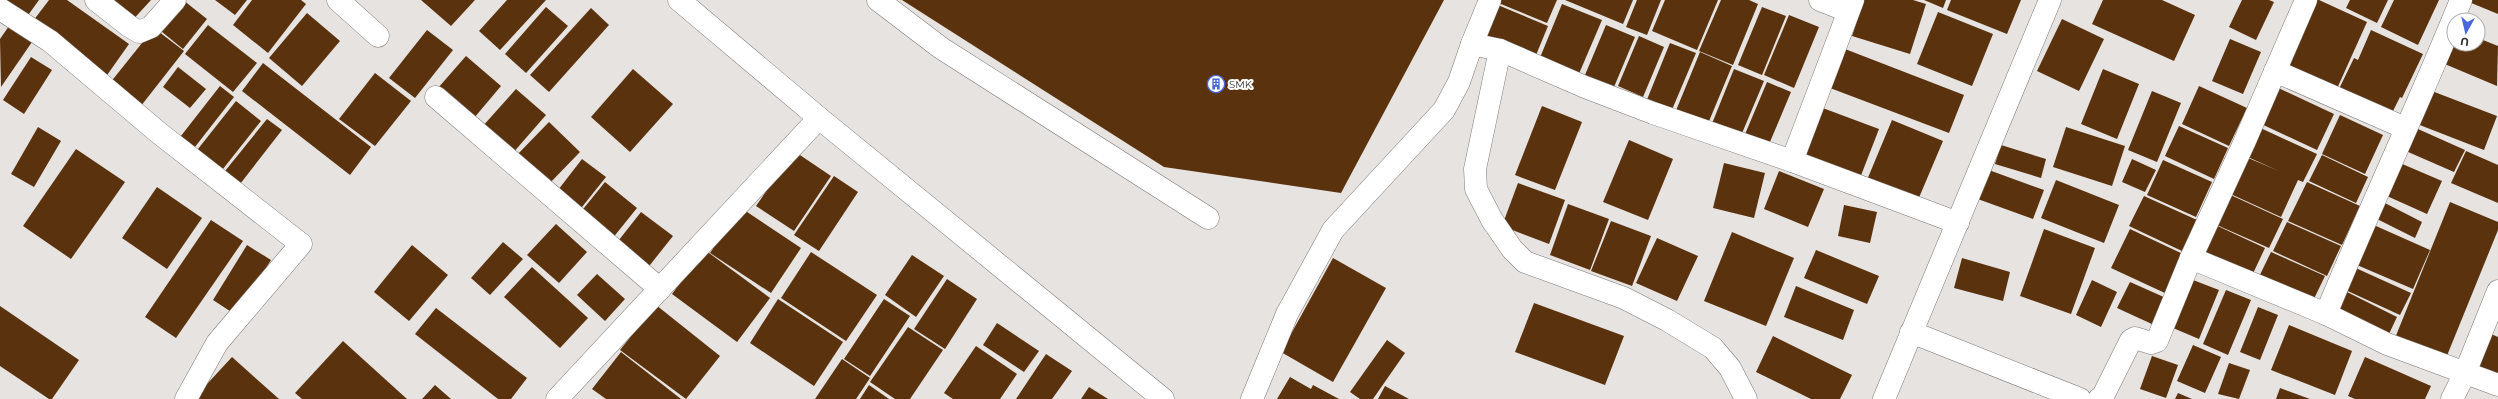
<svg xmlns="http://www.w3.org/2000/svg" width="2498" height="399" font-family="Montserrat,sans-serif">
	<rect width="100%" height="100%" fill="#e7e3e1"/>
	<g fill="#5a320d">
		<polygon points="2,0 39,0 26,18"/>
		<polygon points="49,0 67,0 129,44 105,78 30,25"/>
		<polygon points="103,0 151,0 129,24"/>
		<polygon points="183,0 207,19 183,49 156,27"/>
		<polygon points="215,0 247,0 235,15"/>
		<polygon points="252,0 301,0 306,4 268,53 233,25"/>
		<polygon points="421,0 475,0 451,26"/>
		<polygon points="507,0 546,0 500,50 479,31"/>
		<polygon points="902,0 1444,0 1341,193 1164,167"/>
		<polygon points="1497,0 1557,0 1547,23 1496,2"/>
		<polygon points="1565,0 1633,0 1623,24"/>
		<polygon points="1637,0 1661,0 1647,35 1626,27"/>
		<polygon points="1665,0 1718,0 1697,50 1652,31"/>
		<polygon points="1721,0 1749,0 1758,4 1733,65 1699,51"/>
		<polygon points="1864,0 1913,0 1926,4 1910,54 1852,36"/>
		<polygon points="1924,0 1946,0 1943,8"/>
		<polygon points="1951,0 2021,0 2007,34 1947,10"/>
		<polygon points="2103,0 2162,0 2195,15 2174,61 2092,24"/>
		<polygon points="2242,0 2269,0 2274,2 2256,40 2229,27"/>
		<polygon points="2309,0 2319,0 2367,22 2335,93 2278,67"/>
		<polygon points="2350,0 2388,0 2377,23 2346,8"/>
		<polygon points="2394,0 2439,0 2418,45 2381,27"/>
		<polygon points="2464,0 2498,0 2498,14"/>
		<polygon points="1493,3 1548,26 1534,60 1479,37"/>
		<polygon points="1562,4 1602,20 1578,76 1539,60"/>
		<polygon points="546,7 568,26 526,73 505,54"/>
		<polygon points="1762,7 1786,16 1762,75 1738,65"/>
		<polygon points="591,8 609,25 549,92 530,75"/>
		<polygon points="1938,12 1993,34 1972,86 1917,64"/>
		<polygon points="307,13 340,41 302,86 269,58"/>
		<polygon points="1789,15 1819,27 1794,88 1764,75"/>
		<polygon points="2062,19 2104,39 2079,91 2037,71"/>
		<polygon points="208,25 257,63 233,92 185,54"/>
		<polygon points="1606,25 1635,37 1614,87 1585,75"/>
		<polygon points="9,26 32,42 1,87 0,39"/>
		<polygon points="154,28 184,51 137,111 106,88"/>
		<polygon points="427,30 453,50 415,98 389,78"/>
		<polygon points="2371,30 2423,54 2402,98 2400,97 2392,113 2339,89 2354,58 2358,60"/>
		<polygon points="1639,36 1664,47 1643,97 1618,86"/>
		<polygon points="2478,38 2498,46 2497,86 2440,62 2454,44 2478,44"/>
		<polygon points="2230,39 2261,52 2243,94 2212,81"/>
		<polygon points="1670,43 1696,53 1671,112 1646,102"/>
		<polygon points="1845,49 1964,95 1949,133 1830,88"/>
		<polygon points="1700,52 1732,66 1707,126 1675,113"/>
		<polygon points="466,56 501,86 474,118 438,88"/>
		<polygon points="31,57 52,70 24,114 3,100"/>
		<polygon points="263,63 371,147 350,175 242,91"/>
		<polygon points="178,67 206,89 190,108 163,87"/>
		<polygon points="633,69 673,104 630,152 591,117"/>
		<polygon points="1734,69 1764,81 1740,138 1711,126"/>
		<polygon points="2103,69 2139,84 2117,139 2081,124"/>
		<polygon points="375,73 411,101 375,146 339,119"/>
		<polygon points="1767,82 1791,92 1767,149 1743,139"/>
		<polygon points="220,86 234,97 191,152 177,141"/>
		<polygon points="2199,86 2247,108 2229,146 2182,124"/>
		<polygon points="2274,86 2334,114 2317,150 2257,122"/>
		<polygon points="2424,88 2497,116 2484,150 2412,122"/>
		<polygon points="516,89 546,115 512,154 482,127"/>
		<polygon points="2152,91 2181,103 2157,162 2128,150"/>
		<polygon points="236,101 261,121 219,174 194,154"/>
		<polygon points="1542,106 1582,122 1555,190 1515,175"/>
		<polygon points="1820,107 1879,129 1860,178 1801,156"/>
		<polygon points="2340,115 2383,135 2365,174 2322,154"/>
		<polygon points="267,119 282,130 237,188 221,176"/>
		<polygon points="1892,120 1943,141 1918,200 1867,180"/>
		<polygon points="549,122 580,152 547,186 516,156"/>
		<polygon points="2254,125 2317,154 2303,182 2298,180 2281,217 2224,191 2241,155 2279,171 2241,154"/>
		<polygon points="2409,125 2465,150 2454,172 2399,148"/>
		<polygon points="2179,126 2228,148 2214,179 2165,156"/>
		<polygon points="38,127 61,141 34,187 11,174"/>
		<polygon points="2066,127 2125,146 2112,186 2053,167"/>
		<polygon points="1629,140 1673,159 1648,220 1603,202"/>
		<polygon points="2001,145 2046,159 2041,178 1995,164"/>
		<polygon points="76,149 125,182 71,259 23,226"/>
		<polygon points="794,151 831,176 794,231 756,206"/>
		<polygon points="2466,151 2498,165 2498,203 2451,183"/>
		<polygon points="2322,155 2368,177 2356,203 2309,181"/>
		<polygon points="582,159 606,177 578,212 555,194"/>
		<polygon points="2132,159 2156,170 2145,192 2122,182"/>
		<polygon points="2163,160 2212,182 2196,217 2147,195"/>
		<polygon points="2393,160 2442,181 2427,214 2378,192"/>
		<polygon points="1724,163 1765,173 1754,218 1713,208"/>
		<polygon points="1986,169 2044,190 2033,219 1975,198"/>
		<polygon points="1779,171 1824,189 1808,227 1764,209"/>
		<polygon points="834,176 858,192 819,251 794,235"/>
		<polygon points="2056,180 2119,205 2104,243 2041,218"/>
		<polygon points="605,182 637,208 612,239 580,213"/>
		<polygon points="2307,182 2360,206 2342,245 2288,221"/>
		<polygon points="1518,183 1565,200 1549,244 1502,226"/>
		<polygon points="157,187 202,218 167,269 122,238"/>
		<polygon points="2224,192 2283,219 2269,248 2210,222"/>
		<polygon points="2144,196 2197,220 2182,251 2129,226"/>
		<polygon points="2379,200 2422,222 2415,238 2371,216"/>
		<polygon points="2450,202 2498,222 2498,230 2444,363 2393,343"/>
		<polygon points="1568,204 1609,219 1590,270 1550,255"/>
		<polygon points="1844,205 1877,212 1870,243 1838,236"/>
		<polygon points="741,208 801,248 771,293 710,253"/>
		<polygon points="641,212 673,236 646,270 615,245"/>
		<polygon points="211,220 243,241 176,338 145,317"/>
		<polygon points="1611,221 1651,236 1632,286 1591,271"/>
		<polygon points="2209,222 2265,248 2249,282 2193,257"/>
		<polygon points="2287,222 2341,246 2327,276 2273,251"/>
		<polygon points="2367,222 2430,250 2413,289 2350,262"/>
		<polygon points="556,224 587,252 559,283 527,255"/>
		<polygon points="2044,229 2095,248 2071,314 2020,296"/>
		<polygon points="2130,229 2185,255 2167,294 2111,268"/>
		<polygon points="1732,232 1794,258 1766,326 1704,301"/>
		<polygon points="1657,238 1698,256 1677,301 1636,283"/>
		<polygon points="503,242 523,259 490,295 471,278"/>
		<polygon points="247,245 271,260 236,315 213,300"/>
		<polygon points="412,245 448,275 409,321 374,292"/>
		<polygon points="705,250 770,298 737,342 672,294"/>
		<polygon points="1816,250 1879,276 1867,304 1804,278"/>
		<polygon points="811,252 877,295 846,341 781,298"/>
		<polygon points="2271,252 2325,276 2310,307 2256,283"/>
		<polygon points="912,255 944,276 916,317 885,295"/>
		<polygon points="1333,258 1386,288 1333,382 1281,352"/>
		<polygon points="1962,258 2010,272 2003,301 1954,288"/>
		<polygon points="2349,265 2411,293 2400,315 2339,287"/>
		<polygon points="532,267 588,318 560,348 504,297"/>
		<polygon points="597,274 625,299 605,321 577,295"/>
		<polygon points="947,279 977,299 945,349 914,329"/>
		<polygon points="2092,280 2117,292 2101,327 2076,315"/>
		<polygon points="2193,280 2219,290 2199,339 2173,328"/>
		<polygon points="2130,282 2166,298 2154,325 2117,308"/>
		<polygon points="1796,286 1854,310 1843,340 1784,317"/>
		<polygon points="2341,289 2397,317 2388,336 2332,308"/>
		<polygon points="2226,290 2251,300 2228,355 2203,344"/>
		<polygon points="778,299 843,342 814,386 750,343"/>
		<polygon points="884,299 910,316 870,376 844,359"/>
		<polygon points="1534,303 1624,336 1605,385 1515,352"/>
		<polygon points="656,305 720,356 686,399 620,350"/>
		<polygon points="0,306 79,360 52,399 49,399 0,366"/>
		<polygon points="2258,307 2278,315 2260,360 2240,352"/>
		<polygon points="436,308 527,378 511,399 498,399 415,334"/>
		<polygon points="997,323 1039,351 1024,372 983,345"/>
		<polygon points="2289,325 2352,351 2335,395 2271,370"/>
		<polygon points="908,327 943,350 910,399 895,399 870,382"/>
		<polygon points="2484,331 2498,337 2498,380 2468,367"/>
		<polygon points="1773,336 1852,375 1840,399 1811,399 1756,372"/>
		<polygon points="1387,340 1405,353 1373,399 1360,399 1350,392"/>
		<polygon points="343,341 407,399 302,399 295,393"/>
		<polygon points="2193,345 2221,357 2205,393 2177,381"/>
		<polygon points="976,346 1017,374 1000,399 953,399 944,393"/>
		<polygon points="621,352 681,399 606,399 592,389"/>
		<polygon points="1046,354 1072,371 1052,399 1016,399"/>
		<polygon points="2152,356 2178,365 2166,398 2140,389"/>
		<polygon points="232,357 279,399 198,399 195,397"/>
		<polygon points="2365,357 2431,386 2425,399 2355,399 2348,396"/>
		<polygon points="842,359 870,378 856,399 815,399"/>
		<polygon points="2229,363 2250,370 2239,399 2218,394"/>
		<polygon points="1290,377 1311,389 1313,385 1339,399 1277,399"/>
		<polygon points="435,385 451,399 422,399"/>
		<polygon points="869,385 889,399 860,399"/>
		<polygon points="1385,386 1409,399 1378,399"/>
		<polygon points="1089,387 1108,399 1081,399"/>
		<polygon points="2280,388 2310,399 2276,399"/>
		<polygon points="2178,393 2192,399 2175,399"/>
	</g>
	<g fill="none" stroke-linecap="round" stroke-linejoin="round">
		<defs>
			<g id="street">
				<polyline points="96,0 129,26 139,32 151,27 175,0"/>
				<polyline points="338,0 378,36"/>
				<polyline points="679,0 819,118 1163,399"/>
				<polyline points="878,0 941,48 1208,218"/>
				<polyline points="1490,0 1472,44 1500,50 1585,87 1653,113 1792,161 1958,223"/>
				<polyline points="1820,0 1848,11"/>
				<polyline points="0,9 50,41 159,133 301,244 217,343 186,399"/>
				<polyline points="1500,50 1475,169 1476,189 1492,220 1512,249 1525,262 1624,298 1667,320 1713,348 1730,368 1746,399"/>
				<polyline points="2275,71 2405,128"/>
				<polyline points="436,97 660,289"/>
				<polyline points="1792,161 1853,0"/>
				<polyline points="2191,258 2326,314 2387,344 2498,385"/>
				<path d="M2326 314C2369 209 2418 106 2461 0"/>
				<polyline points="1911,332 2080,399"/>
				<polyline points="557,399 819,118"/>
				<polyline points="1252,399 1287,314 1333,230 1444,110 1459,82 1472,44"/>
				<polyline points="1884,399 2050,0"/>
				<polyline points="2099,399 2103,396 2131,340 2135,338 2151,343 2157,341 2191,258 2244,143 2306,0"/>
				<polyline points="2452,399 2465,373 2498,291"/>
			</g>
		</defs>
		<use href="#street" stroke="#7d7a78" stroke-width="23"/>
		<use href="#street" stroke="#fff" stroke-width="22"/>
	</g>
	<defs>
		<symbol id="building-ring" viewBox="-11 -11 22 22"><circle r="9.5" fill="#fff" stroke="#4767da" stroke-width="1.5"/><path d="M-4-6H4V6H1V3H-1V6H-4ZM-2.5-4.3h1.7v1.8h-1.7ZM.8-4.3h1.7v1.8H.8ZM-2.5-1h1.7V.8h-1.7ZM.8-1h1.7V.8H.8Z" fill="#4767da"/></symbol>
	</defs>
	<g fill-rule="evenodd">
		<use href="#building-ring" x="1206" y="74" width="20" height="20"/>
	</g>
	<g text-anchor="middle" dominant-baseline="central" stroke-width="4" stroke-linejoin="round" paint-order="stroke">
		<g font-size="10" fill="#333231" stroke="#fff" text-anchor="start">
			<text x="1229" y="84">SMK</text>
		</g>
	</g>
	<g transform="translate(2466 32) rotate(188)"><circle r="19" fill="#ffffff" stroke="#adadad"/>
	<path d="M0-3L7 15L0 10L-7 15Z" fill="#4767da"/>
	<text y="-6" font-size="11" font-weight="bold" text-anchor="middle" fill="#333231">U</text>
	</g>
</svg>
